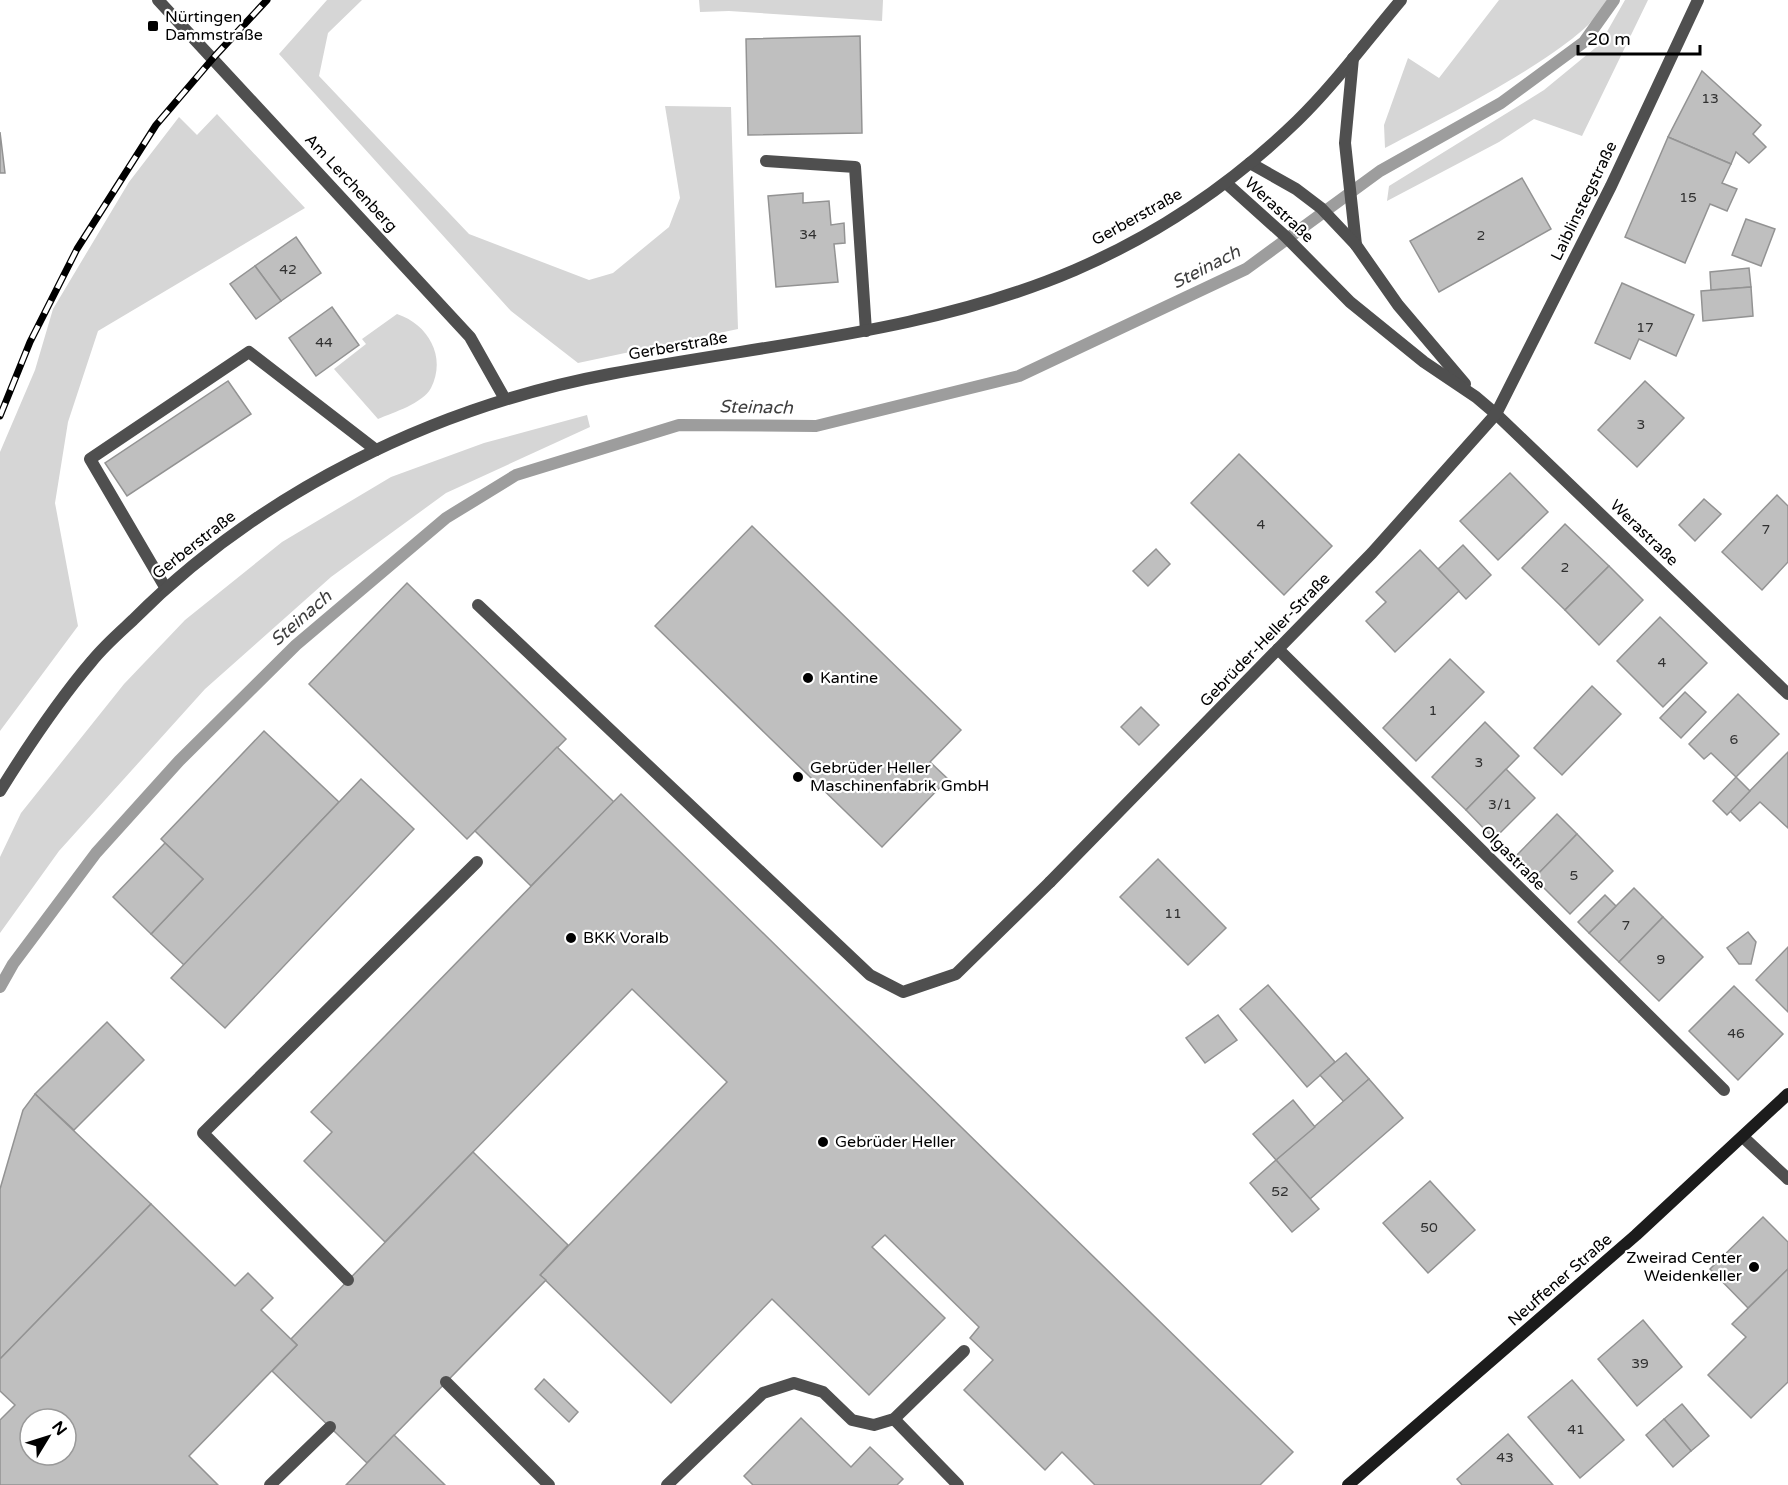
<svg xmlns="http://www.w3.org/2000/svg" width="1788" height="1485" font-family="'Varela Round',sans-serif">
	<rect width="100%" height="100%" fill="#fff"/>
	<g fill="#d6d6d6">
		<polygon points="327,0 362,0 328,33 319,76 469,234 589,280 613,273 669,227 680,198 665,106 731,107 738,329 578,363 511,311 279,54"/>
		<polygon points="699,0 883,0 882,21 729,11 700,12"/>
		<path d="M1499 0H1607C1590 46 1432 123 1385 148L1384 125 1408 58 1439 78Z"/>
		<polygon points="1625,0 1648,0 1582,136 1534,119 1499,142 1387,201 1389,186 1544,90 1600,44"/>
		<polygon points="217,114 305,208 98,331 68,422 55,503 78,626 0,731 0,452 35,370 53,309 129,182 179,117 197,135"/>
		<path d="M397 314C428 324 447 357 431 388 422 404 394 412 378 419L334 369 366 344 362 339Z"/>
		<polygon points="587,415 590,427 446,493 331,577 205,689 59,851 0,933 0,857 21,813 124,684 185,620 282,542 391,477 484,443"/>
	</g>
	<g fill="none" stroke-linecap="round" stroke-linejoin="round">
		<polyline stroke="#9d9d9d" stroke-width="12" points="0,987 13,964 96,853 179,761 296,645 446,518 516,475 679,425 816,426 1019,376 1246,269 1380,171 1501,103 1584,42 1614,0"/>
	</g>
	<g fill="#bfbfbf" stroke="#939393" stroke-width="1.5" fill-rule="evenodd">
		<polygon points="860,36 862,133 748,135 746,39"/>
		<polygon points="1702,71 1761,125 1753,134 1766,147 1749,163 1736,152 1731,164 1668,137"/>
		<polygon points="0,132 5,173 0,173"/>
		<polygon points="1668,137 1731,164 1722,183 1737,189 1727,211 1710,204 1685,263 1625,237"/>
		<polygon points="1522,178 1551,229 1439,292 1410,241"/>
		<polygon points="803,193 803,203 829,201 831,225 844,223 845,243 834,244 838,282 776,287 768,196"/>
		<polygon points="1746,219 1775,229 1761,266 1732,255"/>
		<polygon points="296,237 321,273 281,301 255,266"/>
		<polygon points="255,266 281,301 256,319 230,284"/>
		<polygon points="1749,268 1751,287 1711,290 1710,272"/>
		<polygon points="1622,283 1694,315 1676,356 1639,339 1630,359 1595,343"/>
		<polygon points="1751,287 1753,316 1703,321 1701,291"/>
		<polygon points="332,307 359,345 316,376 289,338"/>
		<polygon points="228,381 251,414 127,496 105,463"/>
		<polygon points="1645,381 1684,418 1637,467 1598,430"/>
		<polygon points="1239,454 1332,546 1284,595 1191,503"/>
		<polygon points="1510,473 1548,512 1498,560 1460,521"/>
		<polygon points="1777,495 1788,506 1788,562 1762,590 1722,552"/>
		<polygon points="1704,499 1721,514 1695,541 1679,525"/>
		<polygon points="1565,524 1609,566 1565,610 1522,568"/>
		<polygon points="752,526 961,730 930,762 948,779 882,847 655,626"/>
		<polygon points="1463,545 1491,575 1466,599 1438,569"/>
		<polygon points="1156,549 1170,564 1148,586 1133,571"/>
		<polygon points="1420,550 1459,591 1395,652 1366,621 1386,602 1376,592"/>
		<polygon points="1609,566 1643,600 1599,645 1565,610"/>
		<polygon points="407,583 566,739 467,839 309,684"/>
		<polygon points="1660,617 1707,663 1663,707 1617,661"/>
		<polygon points="1450,659 1484,692 1416,761 1383,728"/>
		<polygon points="1592,686 1621,714 1562,775 1534,748"/>
		<polygon points="1685,692 1706,712 1681,738 1660,718"/>
		<polygon points="1738,694 1779,734 1736,777 1711,753 1704,759 1689,744"/>
		<polygon points="1141,707 1159,725 1139,745 1121,727"/>
		<polygon points="1485,722 1519,756 1466,810 1432,777"/>
		<polygon points="264,731 339,802 184,965 151,934 203,879 161,839"/>
		<polygon points="557,747 614,802 531,886 475,831"/>
		<polygon points="1788,752 1788,828 1760,802 1740,821 1730,811"/>
		<polygon points="1506,769 1535,798 1494,839 1466,810"/>
		<polygon points="1736,777 1750,791 1727,815 1713,801"/>
		<polygon points="361,779 414,829 225,1028 171,978"/>
		<polygon points="621,794 1293,1452 1260,1485 1095,1485 1062,1452 1045,1470 964,1390 993,1360 970,1338 979,1327 885,1235 872,1247 945,1318 869,1395 772,1299 671,1403 540,1275 727,1082 632,989 385,1242 304,1161 332,1132 311,1112"/>
		<polygon points="1557,814 1577,834 1534,878 1514,858"/>
		<polygon points="1577,834 1613,871 1570,914 1534,878"/>
		<polygon points="165,843 203,879 151,934 113,897"/>
		<polygon points="1158,859 1226,928 1188,965 1120,897"/>
		<polygon points="1634,888 1663,917 1619,962 1589,933"/>
		<polygon points="1605,895 1616,906 1589,933 1578,922"/>
		<polygon points="1663,917 1703,957 1659,1001 1619,962"/>
		<polygon points="1748,932 1756,942 1751,964 1739,964 1727,948"/>
		<polygon points="1788,947 1788,1012 1756,980"/>
		<polygon points="1268,985 1335,1062 1307,1087 1240,1009"/>
		<polygon points="1734,986 1783,1034 1738,1080 1689,1031"/>
		<polygon points="1218,1015 1237,1040 1205,1063 1186,1038"/>
		<polygon points="107,1022 144,1060 74,1130 35,1094"/>
		<polygon points="1346,1053 1369,1079 1344,1102 1320,1075"/>
		<polygon points="1369,1079 1403,1118 1310,1199 1276,1160"/>
		<polygon points="35,1094 151,1204 0,1359 0,1189 23,1110"/>
		<polygon points="1293,1100 1315,1127 1276,1160 1253,1134"/>
		<polygon points="473,1152 568,1245 540,1275 546,1280 367,1463 272,1371 297,1345 291,1339"/>
		<polygon points="1276,1160 1319,1209 1292,1232 1250,1183"/>
		<polygon points="1430,1181 1475,1230 1428,1273 1383,1223"/>
		<path d="M151 1204 235 1286 248 1273 273 1298 261 1310 297 1345 189 1456 218 1485H0V1420L15 1405 0 1391V1359ZM30 1419H66V1455H30Z"/>
		<polygon points="1763,1217 1788,1242 1788,1269 1748,1308 1710,1269"/>
		<polygon points="1788,1269 1788,1382 1751,1418 1708,1375 1746,1337 1732,1324"/>
		<polygon points="1643,1320 1682,1367 1637,1406 1598,1359"/>
		<polygon points="544,1379 578,1412 569,1422 535,1389"/>
		<polygon points="1572,1380 1624,1440 1580,1478 1528,1417"/>
		<polygon points="1682,1404 1709,1436 1691,1451 1664,1419"/>
		<polygon points="801,1418 851,1467 870,1447 903,1479 897,1485 753,1485 744,1476"/>
		<polygon points="1664,1419 1691,1451 1673,1467 1646,1435"/>
		<polygon points="1508,1434 1553,1485 1462,1485 1457,1479"/>
		<polygon points="394,1435 445,1485 346,1485"/>
	</g>
	<g fill="none" stroke-linecap="round" stroke-linejoin="round">
		<g stroke="#4f4f4f" stroke-width="12">
			<polyline points="766,161 855,167 866,331"/>
			<polyline points="165,587 90,459 249,352 376,450"/>
			<polyline points="478,605 870,975 903,992 956,974 1050,882"/>
			<polyline points="348,1280 203,1133 477,862"/>
			<polyline points="446,1382 549,1485"/>
			<polyline points="894,1419 958,1485"/>
			<polyline points="270,1485 330,1427"/>
			<polyline points="667,1485 763,1393 794,1383 823,1392 852,1420 874,1425 894,1419 964,1351"/>
		</g>
		<g stroke="#4f4f4f" stroke-width="12">
			<polyline points="158,0 470,337 505,399"/>
			<polyline points="1353,58 1345,143 1356,245"/>
			<polyline points="1250,163 1296,189 1321,208 1356,245 1398,305 1465,384"/>
			<polyline points="1226,183 1285,236 1350,302 1424,362 1476,397 1496,414 1788,694"/>
			<polyline points="1278,649 1724,1090"/>
			<path d="M0 791C28 746 57 702 92 661 104 646 119 633 133 620 261 492 433 407 610 374 766 344 928 333 1075 270 1158 234 1233 183 1297 121 1335 84 1367 40 1401 0"/>
			<polyline points="1050,882 1372,553 1496,414 1611,186 1698,0"/>
			<polyline points="1743,1137 1788,1179"/>
		</g>
		<polyline stroke="#1c1c1c" stroke-width="12" points="1348,1485 1636,1235 1788,1094"/>
		<defs>
			<polyline id="rail" points="0,416 30,342 77,249 156,125 215,56 267,0"/>
		</defs>
		<use href="#rail" stroke="#000" stroke-width="7"/>
		<use href="#rail" stroke="#fff" stroke-width="4.5" stroke-dasharray="14" stroke-linecap="butt"/>
	</g>
	<g fill="#000" stroke="#fff" stroke-width="2">
		<rect x="147" y="20" width="12" height="12" rx="3"/>
		<circle cx="808" cy="678" r="6"/>
		<circle cx="798" cy="777" r="6"/>
		<circle cx="571" cy="938" r="6"/>
		<circle cx="823" cy="1142" r="6"/>
		<circle cx="1754" cy="1267" r="6"/>
	</g>
	<g text-anchor="middle" dominant-baseline="central" stroke-width="4.5" stroke-linejoin="round" paint-order="stroke">
		<g font-size="14" fill="#303030">
			<text x="1710" y="98">13</text>
			<text x="1688" y="197">15</text>
			<text x="808" y="234">34</text>
			<text x="1481" y="235">2</text>
			<text x="288" y="269">42</text>
			<text x="1645" y="327">17</text>
			<text x="324" y="342">44</text>
			<text x="1641" y="424">3</text>
			<text x="1261" y="524">4</text>
			<text x="1766" y="529">7</text>
			<text x="1565" y="567">2</text>
			<text x="1662" y="662">4</text>
			<text x="1433" y="710">1</text>
			<text x="1734" y="739">6</text>
			<text x="1479" y="762">3</text>
			<text x="1500" y="804">3/1</text>
			<text x="1574" y="875">5</text>
			<text x="1173" y="913">11</text>
			<text x="1626" y="925">7</text>
			<text x="1661" y="959">9</text>
			<text x="1736" y="1033">46</text>
			<text x="1280" y="1191">52</text>
			<text x="1429" y="1227">50</text>
			<text x="1640" y="1363">39</text>
			<text x="1576" y="1429">41</text>
			<text x="1505" y="1457">43</text>
		</g>
		<g font-size="16" fill="#000" stroke="#fff" text-anchor="start">
			<text x="165" y="17">Nürtingen<tspan x="165" dy="18">Dammstraße</tspan></text>
			<text x="820" y="678">Kantine</text>
			<text x="810" y="768">Gebrüder Heller<tspan x="810" dy="18">Maschinenfabrik GmbH</tspan></text>
			<text x="583" y="938">BKK Voralb</text>
			<text x="835" y="1142">Gebrüder Heller</text>
			<text x="1742" y="1258" text-anchor="end">Zweirad Center<tspan x="1742" dy="18">Weidenkeller</tspan></text>
		</g>
		<g font-size="16" fill="#000" stroke="#fff">
			<text transform="translate(351 183) rotate(47)">Am Lerchenberg</text>
			<text transform="translate(1584 201) rotate(-64)">Laiblinstegstraße</text>
			<text transform="translate(1279 210) rotate(43)">Werastraße</text>
			<text transform="translate(1137 217) rotate(-29)">Gerberstraße</text>
			<text transform="translate(678 346) rotate(-10)">Gerberstraße</text>
			<text transform="translate(1644 533) rotate(44)">Werastraße</text>
			<text transform="translate(194 545) rotate(-38)">Gerberstraße</text>
			<text transform="translate(1265 640) rotate(-46)">Gebrüder-Heller-Straße</text>
			<text transform="translate(1513 858) rotate(45)">Olgastraße</text>
			<text transform="translate(1560 1280) rotate(-41)">Neuffener Straße</text>
		</g>
		<g font-size="18" font-style="italic" fill="#3e3e3e" stroke="#fff">
			<text transform="translate(1206 267) rotate(-27)">Steinach</text>
			<text transform="translate(756 407) rotate(1)">Steinach</text>
			<text transform="translate(301 618) rotate(-41)">Steinach</text>
		</g>
	</g>
	<g transform="translate(48 1437) rotate(52)"><circle r="28" fill="#ffffff" stroke="#999999" stroke-width="1.5"/>
	<path d="M0-4.5L10 22L0 15L-10 22Z" fill="#000000"/>
	<text y="-9" font-size="16" font-weight="bold" text-anchor="middle" fill="#000000">N</text>
	</g>
	<path d="M1578 45v9h122v-9" fill="none" stroke="#000000" stroke-width="3"/>
	<text x="1587" y="45" font-size="18" fill="#000000" stroke="#ffffff" stroke-width="4.5" paint-order="stroke">20 m</text>
</svg>
